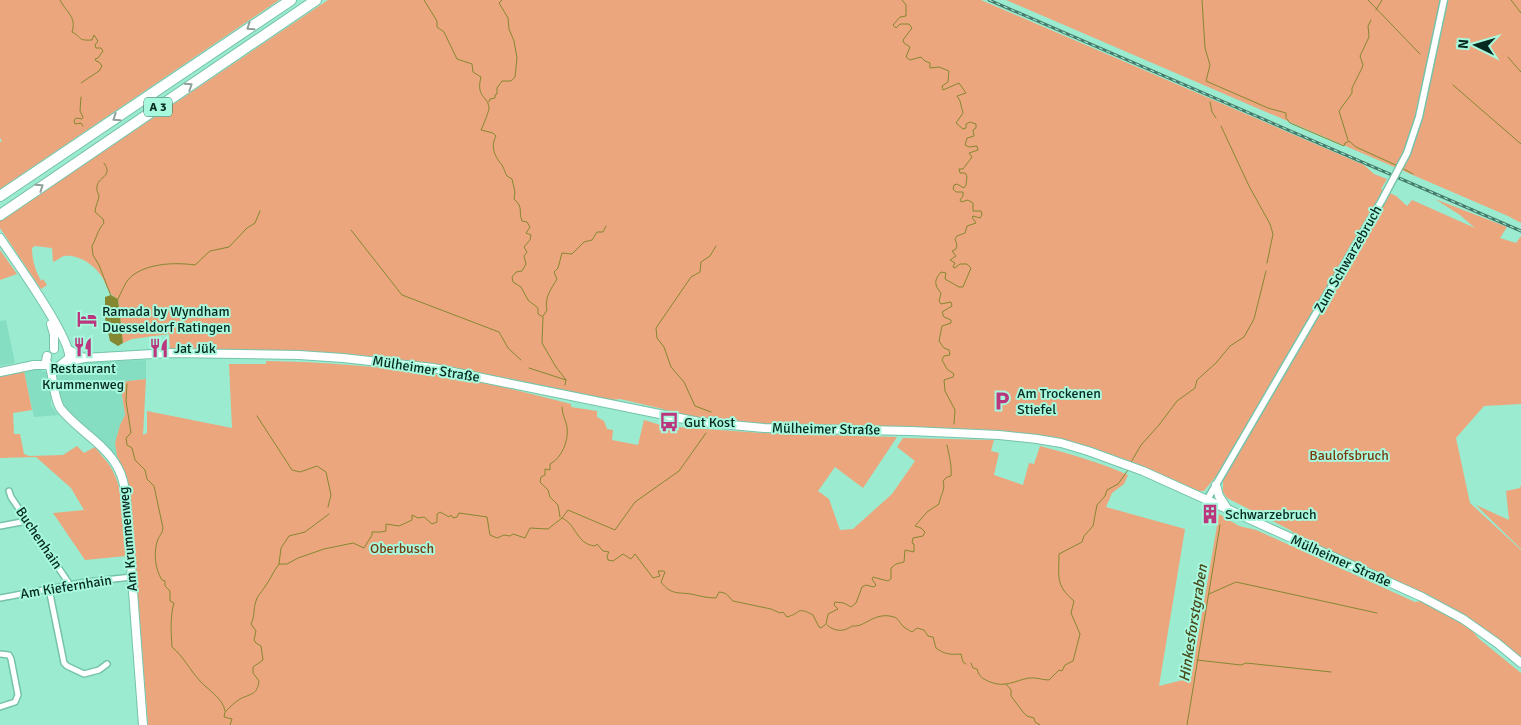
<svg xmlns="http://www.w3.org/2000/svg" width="1521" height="725" font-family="Signika,sans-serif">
	<rect width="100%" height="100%" fill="#9bebd0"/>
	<g fill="#85dec2">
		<polygon points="6,320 15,363 0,366 0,321"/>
		<polygon points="146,360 146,379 120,382 125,415 120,425 115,443 117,456 67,412 60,402 57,376 60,370 71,365 85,362"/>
		<polygon points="36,369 47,372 50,377 51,405 58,415 34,417 24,371"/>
	</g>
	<g fill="#eba67d">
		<polygon points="0,0 279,0 0,189 0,142 2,141 0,138"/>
		<path d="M328 0H981L1364 165 1374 174 1387 179 1381 189 1396 196 1407 206 1412 200 1475 228 1460 215 1435 199 1507 227 1500 238 1516 243 1521 236V404L1484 406 1456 438 1470 503 1521 550V657L1469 619 1437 601 1306 542 1290 530 1227 498 1223 492V480L1216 476 1204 491H1199L1139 466 1037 436 990 430 763 424 701 419 667 413 663 409 620 399 611 400C537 385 462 367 387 358 315 350 242 351 170 350L169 334 132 339 123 343 118 299C108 294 107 286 102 277 95 265 78 254 64 256 61 257 56 261 53 262L52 248 35 246 32 248C32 260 35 270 41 281L43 279 47 285 41 289 0 228V221Z"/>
		<polygon points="1006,0 1521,0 1521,223 1508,216"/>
		<polygon points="0,250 17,274 0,280"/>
		<path d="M266 361C322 362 378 366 434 374 480 380 526 393 571 404V407L597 411V417L604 421 607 429 613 430 612 440 638 445 644 420 667 427H677L762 433 897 437 863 488 835 467 818 491 829 499 840 530 853 529 892 494 915 461 897 447 903 438 994 440 991 451 999 453 994 475 1023 485 1029 463 1034 464 1040 446C1070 454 1099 462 1128 475L1124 484 1112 493 1106 507 1185 529 1159 686 1191 678 1219 514 1239 526 1256 530 1415 602 1422 601 1460 622 1472 630 1478 638 1521 673V725H148L130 495 126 476 117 456 115 443 120 425 125 415 120 382 146 379 143 435 147 433V411L232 428 229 364H266Z"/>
		<path d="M24 371 32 410 13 413 14 434H20L24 454 29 456 63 455 77 446 84 453 95 447C100 454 106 460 110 466 126 492 124 527 126 556L85 560 53 513 84 510 71 488 36 457 0 458V377Z"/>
		<polygon points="1521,485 1521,549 1476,505 1509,520 1506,491 1520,488"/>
	</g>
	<polygon fill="#858831" points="111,295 118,299 123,343 118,346 110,341 105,318 105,297"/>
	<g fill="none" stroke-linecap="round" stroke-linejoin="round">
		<g stroke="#858831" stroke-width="1">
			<path d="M60 0C66 12 77 17 72 32 82 37 77 41 92 40L94 35 98 41 95 45 96 48H101L103 51 98 58 95 59 96 61 99 62 102 66 99 71 81 83"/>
			<path d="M424 0 437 21V27L444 32 457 59 472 64 473 72 481 77C480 81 479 86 480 90 481 97 489 100 489 108 489 111 483 126 481 130L493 133 496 136C490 147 495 157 502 165 504 168 505 173 507 176L512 179 515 192 514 199C524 208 518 211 522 221L527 222 530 227 526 233 531 235 530 240 524 247 527 252 524 256 526 264 522 271 516 272 512 277 513 282 521 287 528 300 538 308V314L543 317 542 343 556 367 566 380 565 385"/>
			<path d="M902 0 906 5V16L900 17 893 25 896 28 900 24H909L912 28 903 40 904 43 910 47 906 57 910 60 921 57 925 61 930 63V68L939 67 949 71 948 82 942 86 943 90 959 83 966 93 957 96 960 101 963 113 956 123 963 129 966 128V124L970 122 976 124V128L973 130 974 136 967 138 965 145 969 147 977 146 978 150 969 153 972 157 963 169H959L960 173H965L967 176 966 185 964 188 957 184 954 185 953 189 956 192H963V196L960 200 961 202 968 200 973 203V211H981L982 215 980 218 973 216 972 217 976 223 967 226 965 233 957 236 955 239 957 245 956 249 952 251 956 256 950 260 955 263 953 267 955 268 960 264H967L971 268 963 287H959L945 279 946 273 941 272C934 280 934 285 941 293L939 301 941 304 951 302 952 306 942 312 944 317 951 320V323L942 326 939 341 944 348 949 350 950 355 944 356 942 360 947 369 954 374 953 377 944 380 945 391 955 410 954 424"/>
			<polyline points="1202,0 1205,48 1210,65 1206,81 1268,108 1286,113 1286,118 1290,123 1344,146 1345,143 1349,141 1356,147 1398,166"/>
			<polyline points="1368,0 1420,54"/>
			<polyline points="1511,0 1521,13"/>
			<polyline points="1376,10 1382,0"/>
			<polyline points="1508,57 1521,72"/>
			<polyline points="1453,85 1521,144"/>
			<polyline points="81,97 80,111 83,117 82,119 76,118 74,120 75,124 81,123 83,126"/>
			<polyline points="489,102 490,99 495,98 495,95 497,94 497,88 502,81 511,81 515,77 517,58 514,41 509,29 508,18 499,3 502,0"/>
			<polyline points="1210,102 1212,112 1216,118"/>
			<polyline points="1221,126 1249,186 1270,224 1273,234 1267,263"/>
			<polyline points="1348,140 1339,111 1352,93 1352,88 1362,68 1363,65 1360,56 1369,37 1368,26 1371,20"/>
			<path d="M104 163C114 177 97 177 97 187 96 189 98 194 99 195 99 201 95 206 95 212L103 219 104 223C97 231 97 237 92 246L93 255 99 265 111 296"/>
			<polyline points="1402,168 1413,174"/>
			<polyline points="351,230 402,295 499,332 508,348 521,360"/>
			<path d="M118 299C121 293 124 286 127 281 141 263 175 262 195 265L210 251 229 247 247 228 255 223 260 211"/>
			<path d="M543 316 547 310C544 298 551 289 557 279L554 272 558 268 562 253 572 254 584 242 592 240 597 232H603L606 226"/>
			<polyline points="529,368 566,380"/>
			<path d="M127 384 126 401 131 433 126 438 127 445 132 448 135 460 145 470 147 479 154 486 163 528C162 534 160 535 158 539 153 552 155 569 162 580L165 581V586L170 591V601L174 603C170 616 171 633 172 647 184 657 189 669 200 681 208 690 223 698 225 711"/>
			<polyline points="711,412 695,406 684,382 671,367 664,347 657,338 656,328 691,277 700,272 701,262 710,256 716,246"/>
			<polyline points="257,416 292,470 300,472 317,466 326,472 331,495 328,507"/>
			<polyline points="1130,464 1141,445 1159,425 1177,401 1195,388 1197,380 1216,363 1230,346 1244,337 1254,319 1266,271"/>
			<path d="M560 517 558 505 550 497 548 490 540 482 541 477 545 475V469L550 470V464C562 458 569 440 567 427 566 420 562 415 562 407"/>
			<polyline points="562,518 568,510 615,530 635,502 679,471 706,433"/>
			<polyline points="279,564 281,548 289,536 305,532 329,514"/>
			<polyline points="1209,594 1236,582 1377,613"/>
			<path d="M827 625C835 632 844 632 852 626 865 628 874 611 894 617 899 619 899 622 902 625 904 628 909 630 912 632L917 628 924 630 928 636 933 637 936 648C944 654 950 655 961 654L963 662 966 664"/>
			<polyline points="1197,660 1241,665 1246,663 1331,672"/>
			<path d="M971 663 973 668 977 669C980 678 982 678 990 682 1006 688 1013 681 1029 678 1036 677 1042 680 1049 680L1059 670 1062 671 1065 665 1073 661 1080 634 1071 613 1074 601C1055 585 1059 576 1059 554L1082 542 1084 536 1093 526 1097 505 1105 496 1107 490 1118 484 1128 470"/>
			<polyline points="1006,684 1011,690 1011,696 1023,712 1027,716 1034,718 1035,722 1040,725"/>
			<path d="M230 725 232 719 224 717 225 712C230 707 235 702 240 699 252 693 257 695 259 681L253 673V667L263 660 261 646 256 643 254 640 256 631 251 624C255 616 253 610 256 601 257 596 261 593 264 588 270 580 273 572 279 564H287L298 558 324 549 353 543 364 548 372 535V532H381L386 531V524L399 526 412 520V515L418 518 424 517 432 524 437 522V514L440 512 449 517 451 515 453 518 457 517 459 513 487 517 490 535 497 538 504 535 510 536 513 534 525 538 530 528 548 529 562 518C577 525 576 544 595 546L597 544 603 551 609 552 607 556 608 560 613 561 623 554 631 559 635 554 653 578 660 576 658 571H663L665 572 661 582C671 595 677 592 691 594 700 596 707 598 716 598L719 592C729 593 727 596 733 601L771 609 780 613 783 612 787 617C802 613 796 606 813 615L819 627 821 628 826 624 828 614 838 609 834 605 835 602 844 603 851 607 856 603 862 587 866 585 874 587 876 585 872 579 873 577 888 581 891 579V568L896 564 904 562 905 550 914 552V544L912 543 913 538 923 536 925 532 921 528 915 526 927 512 939 504C940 496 946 489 943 481L947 477 951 476C952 465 949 456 947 445"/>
			<polyline points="1187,725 1220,525"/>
		</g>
		<defs>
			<g id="minor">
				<polyline points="9,491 11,497 70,585"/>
				<polyline points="0,526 27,521"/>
				<polyline points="49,589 64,663 67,666 84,674 99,670 107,664"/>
				<polyline points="0,598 86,582 132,577"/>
				<polyline points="0,654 9,655 11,659 18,695 15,702 0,707"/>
			</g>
			<g id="tertiary">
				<polyline points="1407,153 1419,117 1444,0"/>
				<polyline points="1207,500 1382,200"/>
			</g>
			<g id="secondary">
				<polyline points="69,350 84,358"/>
				<polyline points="66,362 84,358 170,353 299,355 343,358 433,368 699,422 764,428 911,431 999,435 1037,439 1061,443 1088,451 1143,471 1422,597 1463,619 1497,643 1521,663"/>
				<path d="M50 367C54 381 53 395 60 408 77 430 105 443 118 468 123 477 125 488 126 498L143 725"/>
				<polyline points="1216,485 1219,496 1226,507"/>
			</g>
			<g id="primary">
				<path d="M0 238C14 259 72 339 69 358L58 367H50L46 361 47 356"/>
				<polyline points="51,324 54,334 54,349"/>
				<polyline points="0,372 34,365 48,365"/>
			</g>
			<g id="motorway">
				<polyline points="0,196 291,0"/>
				<polyline points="0,215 316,0"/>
			</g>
		</defs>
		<use href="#minor" stroke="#75c3aa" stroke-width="8"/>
		<use href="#tertiary" stroke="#75c3aa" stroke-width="9"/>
		<use href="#secondary" stroke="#75c3aa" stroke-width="10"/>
		<use href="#primary" stroke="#75c3aa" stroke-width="10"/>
		<use href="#motorway" stroke="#75c3aa" stroke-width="12"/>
		<use href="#minor" stroke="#fff" stroke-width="5"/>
		<use href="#tertiary" stroke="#fff" stroke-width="6"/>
		<use href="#secondary" stroke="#fff" stroke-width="8"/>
		<use href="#primary" stroke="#fff" stroke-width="8"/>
		<use href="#motorway" stroke="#fff" stroke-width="10"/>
		<defs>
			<polyline id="rail" points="989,0 1521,231"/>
		</defs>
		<use href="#rail" stroke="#457b6b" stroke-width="3"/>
		<use href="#rail" stroke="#a8f8dd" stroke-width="1" stroke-dasharray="4" stroke-linecap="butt"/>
		<defs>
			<polyline id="tertiary-bridge" points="1382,200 1407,153"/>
		</defs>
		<use href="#tertiary-bridge" stroke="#75c3aa" stroke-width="9" stroke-linecap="butt"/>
		<use href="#tertiary-bridge" stroke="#fff" stroke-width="6"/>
	</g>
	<defs><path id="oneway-chevron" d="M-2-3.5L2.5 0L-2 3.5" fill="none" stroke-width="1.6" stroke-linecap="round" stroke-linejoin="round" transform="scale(1.25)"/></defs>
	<g stroke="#8f9f9b">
		<use href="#oneway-chevron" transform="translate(250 27) rotate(146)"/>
		<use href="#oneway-chevron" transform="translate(189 86) rotate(-34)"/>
		<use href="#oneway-chevron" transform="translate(116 118) rotate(146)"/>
		<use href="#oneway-chevron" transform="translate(40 187) rotate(-34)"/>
	</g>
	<defs>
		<symbol id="hotel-bare" viewBox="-9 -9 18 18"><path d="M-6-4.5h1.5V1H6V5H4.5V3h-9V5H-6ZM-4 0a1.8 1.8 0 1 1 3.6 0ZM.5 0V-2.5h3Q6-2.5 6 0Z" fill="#ba377e" stroke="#a8f8dd" stroke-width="2.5" paint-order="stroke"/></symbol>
		<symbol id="restaurant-bare" viewBox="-9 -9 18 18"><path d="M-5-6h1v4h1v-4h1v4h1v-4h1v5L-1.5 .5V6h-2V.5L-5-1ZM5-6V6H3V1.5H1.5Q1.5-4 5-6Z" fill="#ba377e" stroke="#a8f8dd" stroke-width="2.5" paint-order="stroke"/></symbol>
		<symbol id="parking-bare" viewBox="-9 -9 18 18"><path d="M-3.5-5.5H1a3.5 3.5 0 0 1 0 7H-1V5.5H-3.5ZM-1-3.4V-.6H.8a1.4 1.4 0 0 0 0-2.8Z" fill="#ba377e" stroke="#a8f8dd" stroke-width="2.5" paint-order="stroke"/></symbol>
		<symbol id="bus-bare" viewBox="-9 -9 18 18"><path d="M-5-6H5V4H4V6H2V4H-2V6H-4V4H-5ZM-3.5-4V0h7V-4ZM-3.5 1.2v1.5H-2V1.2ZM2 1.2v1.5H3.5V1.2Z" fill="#ba377e" stroke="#a8f8dd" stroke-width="2.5" paint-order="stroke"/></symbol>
		<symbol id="building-bare" viewBox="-9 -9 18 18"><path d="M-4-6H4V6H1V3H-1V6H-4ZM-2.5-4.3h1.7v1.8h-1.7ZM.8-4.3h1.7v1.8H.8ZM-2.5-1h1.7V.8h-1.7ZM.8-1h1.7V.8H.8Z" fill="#ba377e" stroke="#a8f8dd" stroke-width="2.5" paint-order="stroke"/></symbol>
	</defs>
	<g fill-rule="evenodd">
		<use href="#hotel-bare" x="73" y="305" width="28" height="28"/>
		<use href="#restaurant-bare" x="69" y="333" width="28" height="28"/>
		<use href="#restaurant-bare" x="145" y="334" width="28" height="28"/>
		<use href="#parking-bare" x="988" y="387" width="28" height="28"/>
		<use href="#bus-bare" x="655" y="408" width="28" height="28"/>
		<use href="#building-bare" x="1196" y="500" width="28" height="28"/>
	</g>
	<g text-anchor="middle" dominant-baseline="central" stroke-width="4" stroke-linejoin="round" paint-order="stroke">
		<rect fill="#a8f8dd" stroke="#376759" stroke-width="1" x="144" y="97.5" width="28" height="19" rx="4"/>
		<g font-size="12" font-weight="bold" fill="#062920">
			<text x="158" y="107">A 3</text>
		</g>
		<g font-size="14" fill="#062920" stroke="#a8f8dd">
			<text transform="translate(1348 259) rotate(-60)">Zum Schwarzebruch</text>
			<text transform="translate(426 369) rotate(9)">Mülheimer Straße</text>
			<text transform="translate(826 429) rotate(1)">Mülheimer Straße</text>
			<text transform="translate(39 538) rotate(56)">Buchenhain</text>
			<text transform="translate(128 539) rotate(-95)">Am Krummenweg</text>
			<text transform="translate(1341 561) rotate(24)">Mülheimer Straße</text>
			<text transform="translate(66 587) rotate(-9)">Am Kiefernhain</text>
		</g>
		<g font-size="14" fill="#062920" stroke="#a8f8dd" text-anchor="start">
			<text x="102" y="311">Ramada by Wyndham<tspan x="102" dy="16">Duesseldorf Ratingen</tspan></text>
			<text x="174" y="348">Jat Jük</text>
			<text x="83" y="368" text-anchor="middle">Restaurant<tspan x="83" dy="16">Krummenweg</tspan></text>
			<text x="1017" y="393">Am Trockenen<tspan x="1017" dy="16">Stiefel</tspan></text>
			<text x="684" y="422">Gut Kost</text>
			<text x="1225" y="514">Schwarzebruch</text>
		</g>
		<g font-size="14" fill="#783b10" stroke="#a8f8dd">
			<text x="1349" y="455">Baulofsbruch</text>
			<text x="402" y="548">Oberbusch</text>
		</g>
		<g font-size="15" font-style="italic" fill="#484a1b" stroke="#a8f8dd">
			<text transform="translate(1193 623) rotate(-81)">Hinkesforstgraben</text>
		</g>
	</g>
	<g transform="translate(1476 45) rotate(275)" stroke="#a8f8dd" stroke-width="4" paint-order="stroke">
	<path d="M0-4L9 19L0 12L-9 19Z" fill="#062920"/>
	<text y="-8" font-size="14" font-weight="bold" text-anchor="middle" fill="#062920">N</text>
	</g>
</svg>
